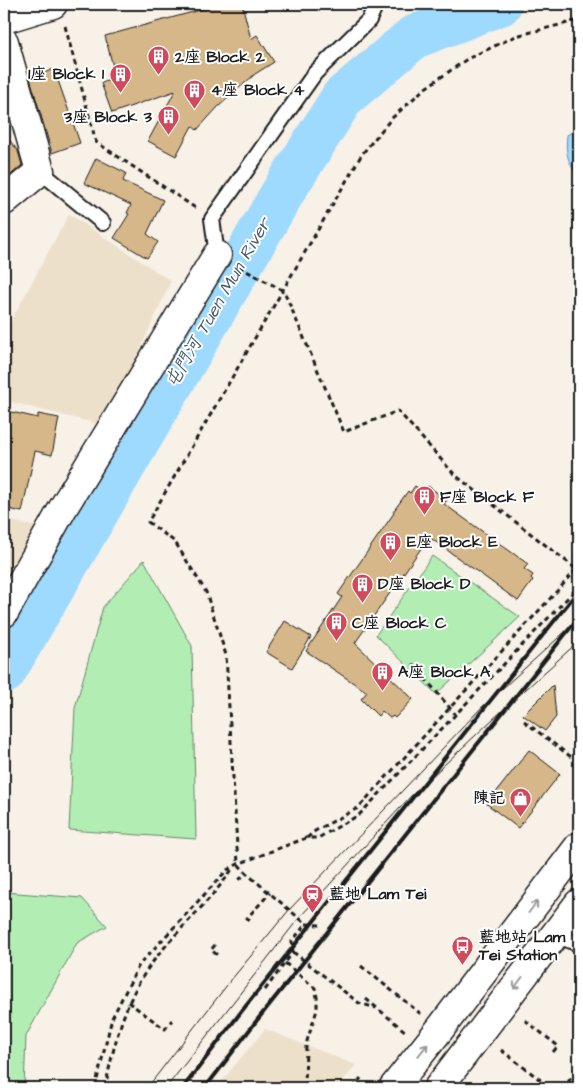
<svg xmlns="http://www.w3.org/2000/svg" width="583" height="1092" font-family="'Architects Daughter','LXGW WenKai TC',sans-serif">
	<rect width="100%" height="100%" fill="#f7f1e7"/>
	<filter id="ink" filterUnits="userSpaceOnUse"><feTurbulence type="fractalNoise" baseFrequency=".02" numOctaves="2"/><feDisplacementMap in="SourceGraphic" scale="10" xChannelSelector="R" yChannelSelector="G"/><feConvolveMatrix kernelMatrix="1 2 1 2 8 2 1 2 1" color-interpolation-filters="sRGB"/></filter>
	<g filter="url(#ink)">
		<g fill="#ede0cb">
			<polygon points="69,214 171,281 131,369 98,424 6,401 4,407 4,319 11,321"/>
			<polygon points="4,519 36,527 4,582"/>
			<polygon points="265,1029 356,1065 337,1088 216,1088"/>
		</g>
		<g fill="#b2eeb4" stroke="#678568">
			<polygon points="432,556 520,617 436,694 376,635"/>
			<polygon points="144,560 192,646 196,839 69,830 75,708 103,607"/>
			<polygon points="4,892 82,898 107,926 77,943 26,1036 24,1088 4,1088"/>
		</g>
		<path fill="#9ed9fe" stroke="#6a8da4" d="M575 130H579V178C568 162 565 155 567 135Z"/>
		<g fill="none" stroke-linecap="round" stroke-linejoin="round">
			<polyline stroke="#9ed9fe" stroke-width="44" points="4,672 286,187 343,97 414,37 500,4"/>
		</g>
		<g fill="#d5b789" stroke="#1c1c1c">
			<polygon points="210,4 242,4 251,39 257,35 274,62 255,74 218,107 197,130 192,126 176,156 148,141 175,91 112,113 101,83 116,78 105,36 211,7"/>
			<polygon points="54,69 80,143 52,153 30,78"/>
			<polygon points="4,133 18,151 22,165 4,181"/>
			<polygon points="96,158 126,173 123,181 163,200 147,234 158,242 147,258 114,238 129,214 127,213 131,205 84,183"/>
			<polygon points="7,411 38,418 38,414 59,418 52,455 35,451 22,512 4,508 4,425"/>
			<polygon points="415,486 424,492 428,486 447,500 444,504 528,564 524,569 533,575 531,578 533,580 518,601 429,537 355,643 413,699 395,718 393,716 390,718 382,711 378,716 361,699 367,692 306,651 342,597 338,594 394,513 393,512 408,491 410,493"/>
			<polygon points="285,621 311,637 292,668 266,652"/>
			<polygon points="553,685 556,717 545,731 523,715"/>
			<polygon points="529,750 560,774 518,828 487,804"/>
		</g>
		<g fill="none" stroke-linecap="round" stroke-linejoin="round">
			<defs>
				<g id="lane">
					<polyline points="40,171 103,223"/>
					<polyline points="217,255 212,219 315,73 369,20 376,4"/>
					<polyline points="554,935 579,944"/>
				</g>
				<g id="street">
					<polyline points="4,19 53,4"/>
					<polyline points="4,42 40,171 4,201"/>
					<polyline points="4,613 63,508 217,255"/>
				</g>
				<g id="primary">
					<polyline points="393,1088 440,1029 579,846"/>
					<polyline points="438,1088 579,903"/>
				</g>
			</defs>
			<use href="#lane" stroke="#1c1c1c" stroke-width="18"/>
			<use href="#street" stroke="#1c1c1c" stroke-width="31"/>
			<use href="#primary" stroke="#1c1c1c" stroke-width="31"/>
			<g stroke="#1c1c1c" stroke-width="3" stroke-dasharray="5 4" stroke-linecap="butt">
				<polyline points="65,26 96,142 197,209"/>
				<polyline points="239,267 284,291 344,432 398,411 455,475 579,571"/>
				<polyline points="413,664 455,714"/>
				<polyline points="524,721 579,763"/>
				<polyline points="307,838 315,831 358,808 579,567"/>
				<polyline points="239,880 246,873"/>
				<polyline points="250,920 247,918 270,893"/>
				<polyline points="320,925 306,924 246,873 238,864 226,655 206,592 175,542 148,522 362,154 391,119 424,89 467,59 516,36 579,20"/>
				<polyline points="215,945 211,950 220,957"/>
				<polyline points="293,952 359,1003 376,1008"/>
				<polyline points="285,963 315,988 317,997 317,1010 306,1044 305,1088"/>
				<polyline points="361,966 421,1014"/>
				<polyline points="265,990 293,952 292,941 306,924"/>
				<polyline points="366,999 406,1032"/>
				<polyline points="128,1002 165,1029 172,1020"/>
				<polyline points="525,1020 558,1046 553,1052"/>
				<polyline points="501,1050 551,1088"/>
				<polyline points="95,1088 112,1018 139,965 227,870 238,864 306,838 318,838 359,815 579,586"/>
				<path d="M105 1088C114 1045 123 1004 149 967 174 932 209 904 233 868"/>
				<polyline points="353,1088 361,1078"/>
				<polyline points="562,1088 575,1074"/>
			</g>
			<use href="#lane" stroke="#fff" stroke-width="14"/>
			<use href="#street" stroke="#fff" stroke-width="28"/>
			<use href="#primary" stroke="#fff" stroke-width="28"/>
			<g stroke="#1c1c1c" stroke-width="1">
				<polyline points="147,1088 231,980 289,910 481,708 579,619"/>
				<polyline points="166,1088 299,918 364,847 411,796 492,720 579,641"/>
			</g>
			<g stroke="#1c1c1c" stroke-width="4">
				<polyline points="183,1088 241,1012 579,590"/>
				<polyline points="205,1088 254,1024 579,617"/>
			</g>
		</g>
		<defs><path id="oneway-shaft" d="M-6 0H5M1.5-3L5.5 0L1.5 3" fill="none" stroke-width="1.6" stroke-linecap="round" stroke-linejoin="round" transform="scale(1.25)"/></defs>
		<g stroke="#999">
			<use href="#oneway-shaft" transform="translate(533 907) rotate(-53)"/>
			<use href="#oneway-shaft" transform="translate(518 983) rotate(127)"/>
			<use href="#oneway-shaft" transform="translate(423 1050) rotate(-51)"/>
		</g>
	</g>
	<defs>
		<symbol id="building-pin" viewBox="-11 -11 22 30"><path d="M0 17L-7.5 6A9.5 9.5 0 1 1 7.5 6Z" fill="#d1495b" stroke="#fff"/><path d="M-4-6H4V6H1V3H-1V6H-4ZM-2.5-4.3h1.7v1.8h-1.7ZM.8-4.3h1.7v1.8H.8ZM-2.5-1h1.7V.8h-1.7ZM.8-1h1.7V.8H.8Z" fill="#fff"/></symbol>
		<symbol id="shop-pin" viewBox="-11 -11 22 30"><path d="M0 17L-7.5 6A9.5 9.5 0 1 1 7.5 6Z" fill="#d1495b" stroke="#fff"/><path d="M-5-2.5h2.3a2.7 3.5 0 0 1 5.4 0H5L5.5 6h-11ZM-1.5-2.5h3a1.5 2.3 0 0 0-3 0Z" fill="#fff"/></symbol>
		<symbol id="station-pin" viewBox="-11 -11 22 30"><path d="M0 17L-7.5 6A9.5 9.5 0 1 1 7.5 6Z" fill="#d1495b" stroke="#fff"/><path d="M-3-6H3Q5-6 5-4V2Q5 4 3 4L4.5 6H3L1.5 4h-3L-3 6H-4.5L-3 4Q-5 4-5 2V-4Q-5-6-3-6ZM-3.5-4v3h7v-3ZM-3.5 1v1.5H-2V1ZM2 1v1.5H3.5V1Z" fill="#fff"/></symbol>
		<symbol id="bus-pin" viewBox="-11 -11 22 30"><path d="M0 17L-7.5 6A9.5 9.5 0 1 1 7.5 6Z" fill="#d1495b" stroke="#fff"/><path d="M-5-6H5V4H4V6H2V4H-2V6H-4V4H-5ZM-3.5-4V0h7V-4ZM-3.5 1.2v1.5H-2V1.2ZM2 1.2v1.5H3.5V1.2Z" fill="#fff"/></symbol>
	</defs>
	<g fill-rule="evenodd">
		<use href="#building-pin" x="146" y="44" width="25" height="34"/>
		<use href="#building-pin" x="108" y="62" width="25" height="34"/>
		<use href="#building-pin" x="182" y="78" width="25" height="34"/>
		<use href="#building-pin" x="156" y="104" width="25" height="34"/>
		<use href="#building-pin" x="412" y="484" width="25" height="34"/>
		<use href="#building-pin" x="378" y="530" width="25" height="34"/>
		<use href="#building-pin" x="350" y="572" width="25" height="34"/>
		<use href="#building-pin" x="324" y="610" width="25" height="34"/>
		<use href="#building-pin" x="370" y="660" width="25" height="34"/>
		<use href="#shop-pin" x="508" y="786" width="25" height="34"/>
		<use href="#station-pin" x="300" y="882" width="25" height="34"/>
		<use href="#bus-pin" x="450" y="934" width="25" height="34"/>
	</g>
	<g text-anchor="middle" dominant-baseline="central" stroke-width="4" stroke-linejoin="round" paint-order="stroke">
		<g font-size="16" font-weight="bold" fill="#1c1c1c" stroke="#fff" text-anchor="start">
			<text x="175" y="57">2座 Block 2</text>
			<text x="104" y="74" text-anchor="end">1座 Block 1</text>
			<text x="211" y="90">4座 Block 4</text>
			<text x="152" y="117" text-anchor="end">3座 Block 3</text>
			<text x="440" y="497">F座 Block F</text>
			<text x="407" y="542">E座 Block E</text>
			<text x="378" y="584">D座 Block D</text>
			<text x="352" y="623">C座 Block C</text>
			<text x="398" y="672">A座 Block A</text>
			<text x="505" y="798" text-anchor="end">陳記</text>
			<text x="329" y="894">藍地 Lam Tei</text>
			<text x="479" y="937">藍地站 Lam<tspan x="479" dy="18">Tei Station</tspan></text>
		</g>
		<g font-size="18" font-style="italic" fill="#4a5e6b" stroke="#fff">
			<text transform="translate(218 303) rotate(-60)">屯門河 Tuen Mun River</text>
		</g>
	</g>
	<rect width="583" height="1092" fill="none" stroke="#fff" stroke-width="20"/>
	<rect x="10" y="10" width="563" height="1072" fill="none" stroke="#1c1c1c" stroke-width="2" filter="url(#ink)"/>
</svg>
